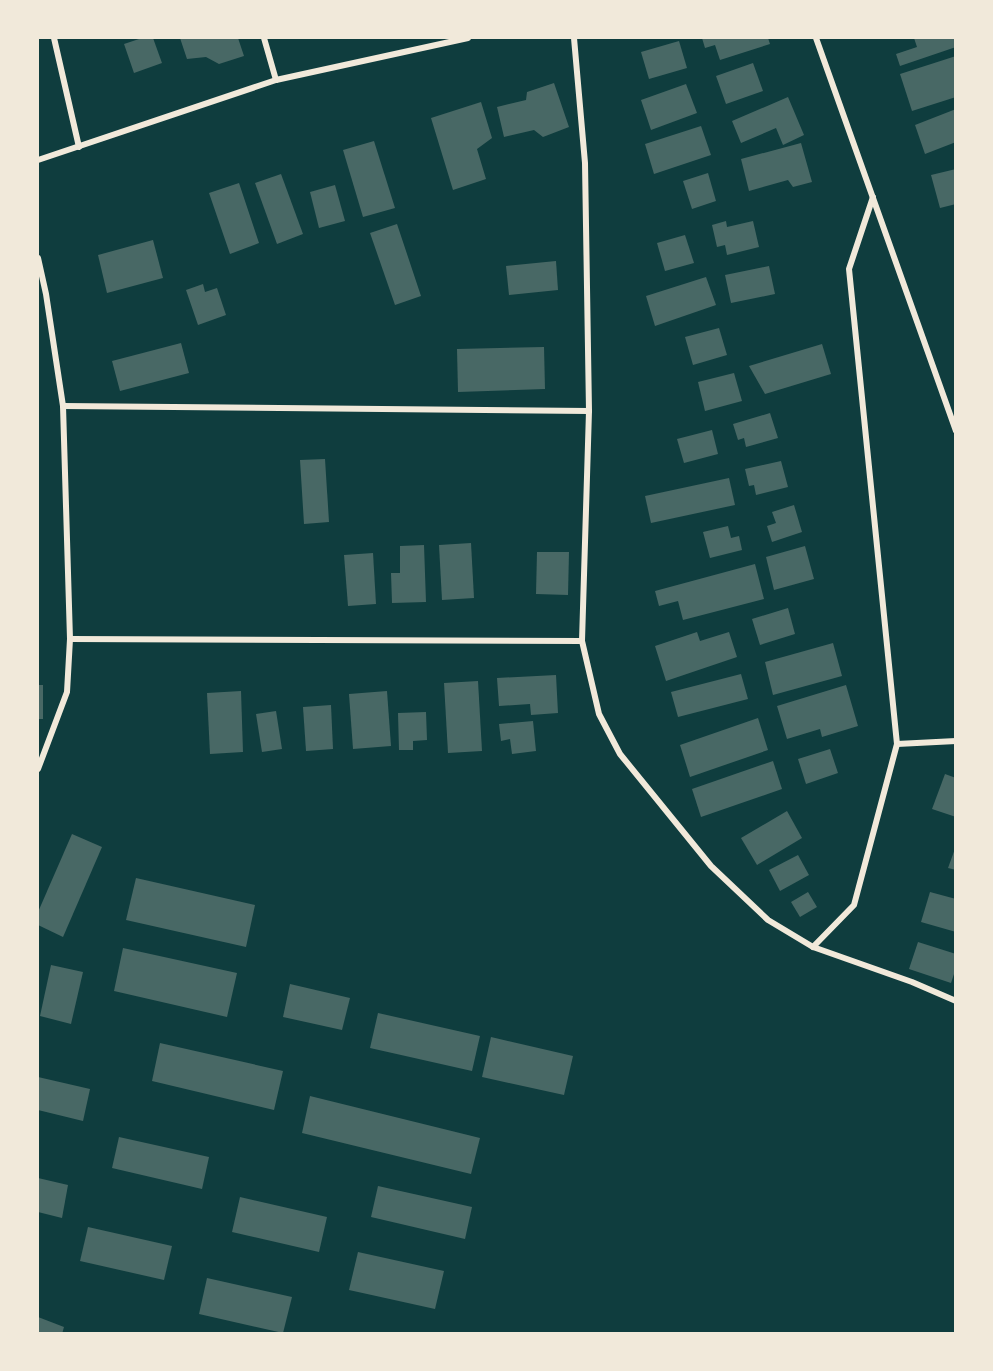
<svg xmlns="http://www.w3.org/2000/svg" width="993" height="1371" font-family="Lora,serif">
	<rect width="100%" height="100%" fill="#0f3d3e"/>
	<g fill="#486865">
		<polygon points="142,38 153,38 162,63 134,73 124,44"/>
		<polygon points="180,38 238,38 244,56 219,64 206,57 187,59"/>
		<polygon points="702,38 768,38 770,44 720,60 715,45 705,48"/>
		<polygon points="914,38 956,38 956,47 900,66 896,54 917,47"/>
		<polygon points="679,41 687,68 649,79 641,52"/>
		<polygon points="956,56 956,97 912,111 900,74"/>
		<polygon points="753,63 763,91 726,104 716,76"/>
		<polygon points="554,83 569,127 543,137 534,130 504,137 497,107 526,100 527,92"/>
		<polygon points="686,84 697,113 651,130 641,100"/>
		<polygon points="788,97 804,135 783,145 776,128 741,143 732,121"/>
		<polygon points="481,102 492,138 477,149 486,179 453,190 431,118"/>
		<polygon points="956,109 956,142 925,154 915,125"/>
		<polygon points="701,126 711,155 654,174 645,144"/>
		<polygon points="374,141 395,208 363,217 343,150"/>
		<polygon points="801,143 812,182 793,187 788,180 749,191 741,159"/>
		<polygon points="956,169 956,204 940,208 931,175"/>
		<polygon points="708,173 716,201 692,209 683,181"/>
		<polygon points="281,174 303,234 277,244 255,183"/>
		<polygon points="239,183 259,243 230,254 209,193"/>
		<polygon points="335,185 345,221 319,228 310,192"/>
		<polygon points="726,221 727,227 753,221 759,247 727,255 725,245 717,247 712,225"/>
		<polygon points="397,224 421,296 395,305 370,233"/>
		<polygon points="685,235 694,263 665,271 657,243"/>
		<polygon points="153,240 163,278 107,293 98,255"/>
		<polygon points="556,261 558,290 509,295 506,266"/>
		<polygon points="769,266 775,294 731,303 725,275"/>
		<polygon points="706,277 716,305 655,326 646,296"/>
		<polygon points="203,284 205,292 217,288 226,315 198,325 186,290"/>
		<polygon points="719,328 727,355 693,365 685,337"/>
		<polygon points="181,343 189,373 120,391 112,361"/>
		<polygon points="822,344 831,374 765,394 749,366"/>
		<polygon points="544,347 545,389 458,392 457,349"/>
		<polygon points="734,373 742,401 705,411 698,382"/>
		<polygon points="770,413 778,438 746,447 744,438 738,440 733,424"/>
		<polygon points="712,430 718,454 684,463 677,439"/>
		<polygon points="325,459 329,522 304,524 300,460"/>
		<polygon points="781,461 788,487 756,495 754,485 749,486 745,469"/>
		<polygon points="729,478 735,505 651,523 645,496"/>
		<polygon points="794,505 802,532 772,542 767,526 776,523 772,512"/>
		<polygon points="728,526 731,538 739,536 742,550 710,558 703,532"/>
		<polygon points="471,543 474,598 442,600 439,545"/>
		<polygon points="424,545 426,602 392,603 391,573 400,573 400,546"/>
		<polygon points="805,546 814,579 774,590 766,557"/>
		<polygon points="537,552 569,552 568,595 536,594"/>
		<polygon points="373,553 376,604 348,606 344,555"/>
		<polygon points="755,564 764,599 683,620 678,601 659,606 655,591"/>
		<polygon points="788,608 795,634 760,645 752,619"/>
		<polygon points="697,632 700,641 729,632 737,657 666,681 655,646"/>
		<polygon points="833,643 842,676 773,695 765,662"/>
		<polygon points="741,674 748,699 678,717 671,692"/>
		<polygon points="556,675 558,713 531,715 530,704 499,706 497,678"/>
		<polygon points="478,681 482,751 448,753 444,683"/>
		<rect x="38" y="685" width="5" height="34"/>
		<polygon points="846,685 858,726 822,737 820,729 787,739 777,706"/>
		<polygon points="241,691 243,752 210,754 207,693"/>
		<polygon points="387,691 391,746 353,749 349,694"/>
		<polygon points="331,705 333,749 306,751 303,707"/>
		<polygon points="276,711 282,749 262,752 256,714"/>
		<polygon points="426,712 427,740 413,741 413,750 399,750 398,713"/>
		<polygon points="758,718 768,750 690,777 680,745"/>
		<polygon points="533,721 536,751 512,754 510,739 501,741 499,724"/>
		<polygon points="830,749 838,773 806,784 798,759"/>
		<polygon points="773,761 782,789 701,817 692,789"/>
		<polygon points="945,774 956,778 956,817 932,809"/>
		<polygon points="787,811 802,838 757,865 741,838"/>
		<polygon points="72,834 102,847 63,937 38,925 38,912"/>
		<polygon points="956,846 956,870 948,868"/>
		<polygon points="798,855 809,875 780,891 769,870"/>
		<polygon points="136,878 255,905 246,947 126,920"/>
		<polygon points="808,892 817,907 800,917 791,902"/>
		<polygon points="930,892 956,899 956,932 921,922"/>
		<polygon points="918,942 956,954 956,968 951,983 909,969"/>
		<polygon points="123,948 237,973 227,1017 114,991"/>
		<polygon points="51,965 83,972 71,1024 40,1016"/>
		<polygon points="290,984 350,998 342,1030 283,1017"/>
		<polygon points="378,1013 480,1036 472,1071 370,1048"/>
		<polygon points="491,1037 573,1056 564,1095 482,1077"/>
		<polygon points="160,1043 283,1071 274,1110 152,1081"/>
		<polygon points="38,1077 90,1089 83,1121 38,1110"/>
		<polygon points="310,1096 480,1138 471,1174 302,1133"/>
		<polygon points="119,1137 209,1157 202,1189 112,1168"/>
		<polygon points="38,1178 68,1185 62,1218 38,1212"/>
		<polygon points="378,1186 472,1207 465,1239 371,1217"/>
		<polygon points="240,1197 327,1217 319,1252 232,1232"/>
		<polygon points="88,1227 172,1246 164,1280 80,1261"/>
		<polygon points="358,1252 444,1271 435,1309 349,1290"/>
		<polygon points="207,1278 292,1297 283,1333 199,1314"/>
		<polygon points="38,1317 64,1327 62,1334 38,1334"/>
	</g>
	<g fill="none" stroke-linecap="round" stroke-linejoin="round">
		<g stroke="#f1e9da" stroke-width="6">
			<polyline points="54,38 79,147"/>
			<polyline points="264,38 276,80"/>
			<polyline points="574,38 585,163 589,411 582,641 599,714 620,754 711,866 768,920 813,947 912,982 956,1001"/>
			<polyline points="816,38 956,431"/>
			<polyline points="38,160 276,80 468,38"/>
			<polyline points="38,258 46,294 63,406 70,639 67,692 38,769"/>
			<polyline points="63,406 589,411"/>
			<polyline points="70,639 582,641"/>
			<polyline points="897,744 956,741"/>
			<polyline points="813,947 854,905 897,744 849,269 873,197"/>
		</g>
	</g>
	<rect width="993" height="1371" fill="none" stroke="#f1e9da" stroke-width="78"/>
</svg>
